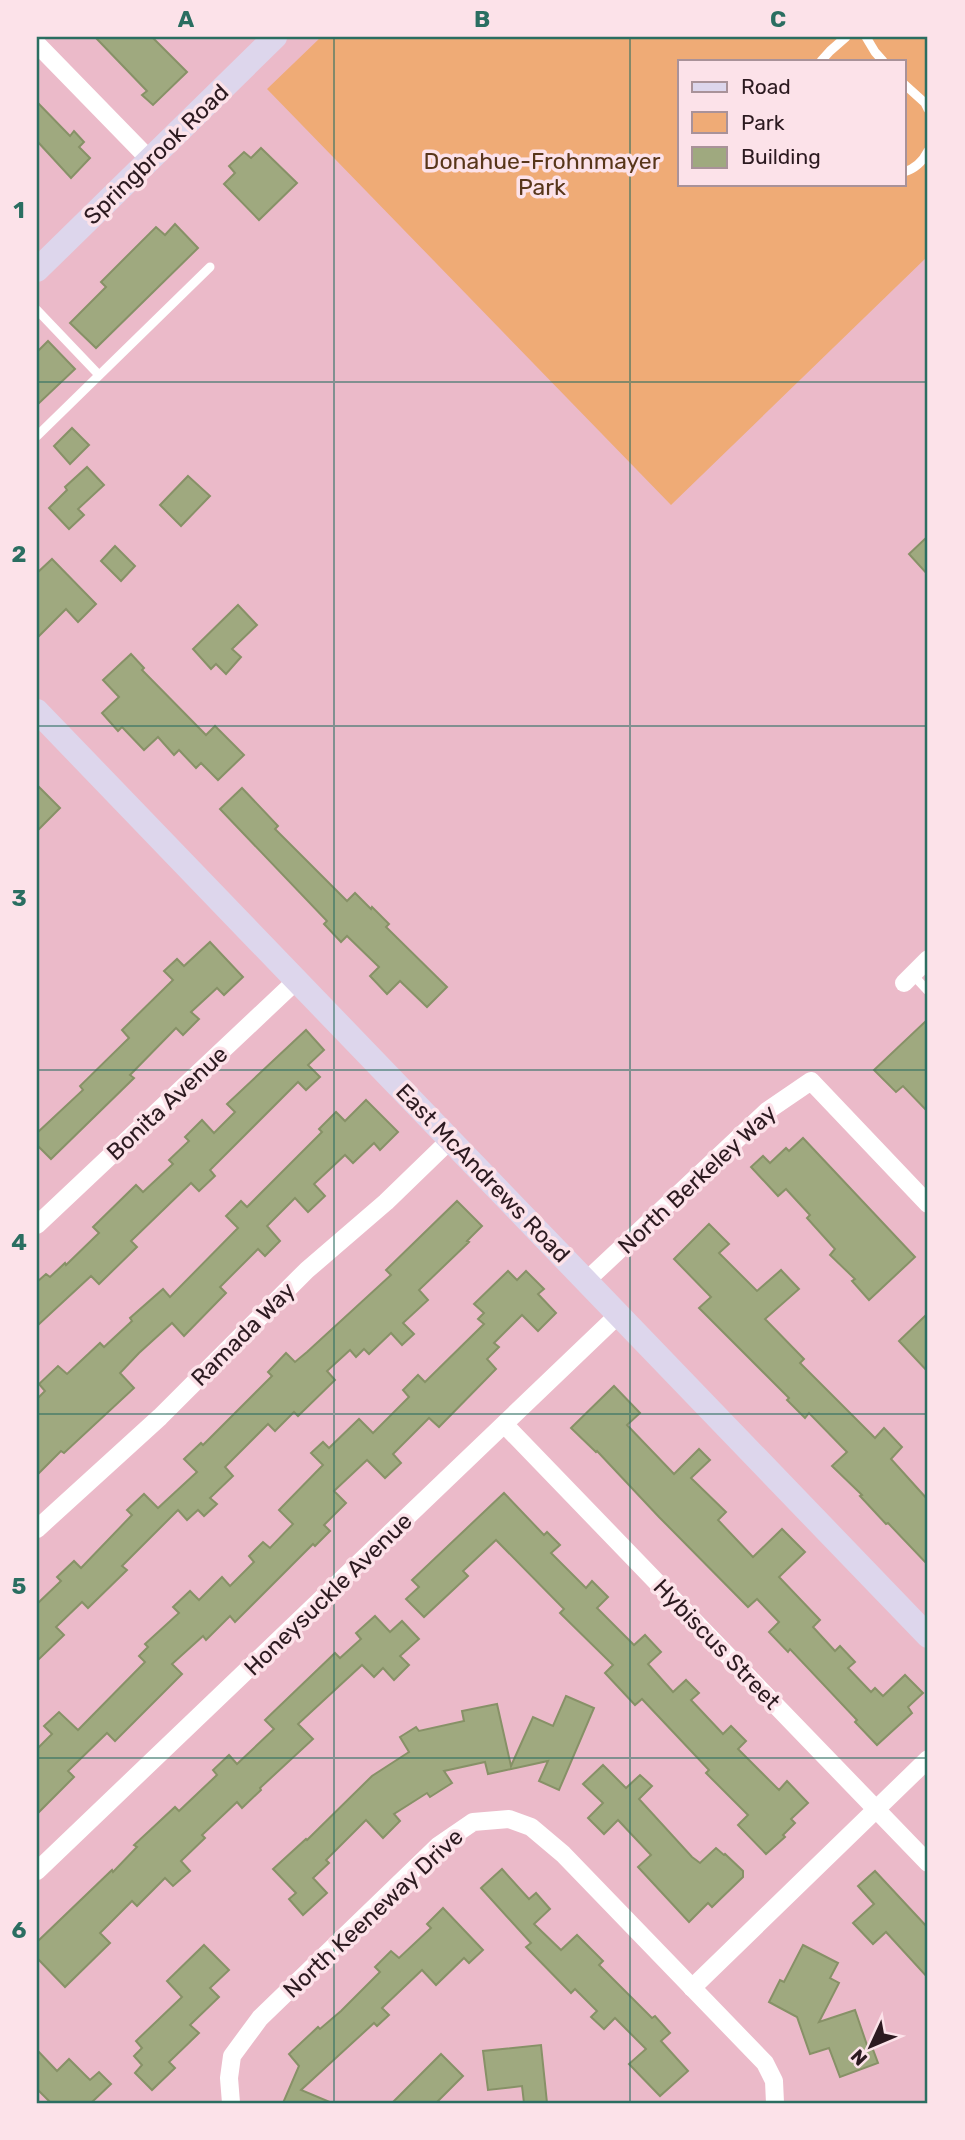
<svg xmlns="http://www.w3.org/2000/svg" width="965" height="2140" font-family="Rubik,sans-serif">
	<rect width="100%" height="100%" fill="#ebbac9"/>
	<path fill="#efab76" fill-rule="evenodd" d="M321 37H928V256L671 505 267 89ZM680 61H904V184H680Z"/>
	<g fill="#9fa97f" stroke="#879167" stroke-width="2">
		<polygon points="95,37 152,37 187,72 153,105 142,95 147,91"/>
		<polygon points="37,102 70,136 74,131 84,142 79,147 90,158 71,178 37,141"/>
		<polygon points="261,148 297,183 259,220 224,184 235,173 229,166 244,152 251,158"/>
		<polygon points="175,224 198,248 96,348 70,323 106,287 101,282 156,227 165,235"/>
		<polygon points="48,341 75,369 37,405 37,352"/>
		<polygon points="72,428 89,445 70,464 54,446"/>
		<polygon points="87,467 104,485 78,509 84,515 69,529 49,508 67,490 65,487"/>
		<polygon points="188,476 210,496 181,526 160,505"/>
		<polygon points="928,536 928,575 909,554"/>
		<polygon points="115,546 135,566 121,581 101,561"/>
		<polygon points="52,559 96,604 78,622 66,609 37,638 37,573"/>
		<polygon points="238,605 257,625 232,649 241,657 226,674 216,664 211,669 193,649"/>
		<polygon points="131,654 144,668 142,670 206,735 215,726 244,755 218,780 201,763 196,768 179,750 174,755 158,737 144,750 122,727 118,731 102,713 119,697 103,680"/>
		<polygon points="37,785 60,808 37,831"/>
		<polygon points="242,788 278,826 275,829 347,901 355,893 371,909 372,907 389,924 386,927 447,987 427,1007 400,981 387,994 370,976 379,967 347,936 341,942 324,924 327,921 220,809"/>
		<polygon points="210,942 243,977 224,995 217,988 191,1012 199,1019 183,1035 176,1028 130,1075 134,1078 51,1159 37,1145 37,1133 83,1090 80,1086 129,1038 122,1030 173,980 164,971 177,959 184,966"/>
		<polygon points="928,1019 928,1112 903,1086 896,1092 874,1070"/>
		<polygon points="306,1030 324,1050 308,1065 320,1077 306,1090 298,1082 210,1170 215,1176 199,1191 191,1183 131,1241 137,1247 99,1284 91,1276 37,1326 37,1282 46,1274 50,1277 65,1263 66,1265 99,1233 93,1227 136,1185 143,1192 173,1164 169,1160 189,1141 185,1137 202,1120 214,1133 235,1112 227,1104"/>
		<polygon points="366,1100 398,1132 380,1150 374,1143 353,1163 345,1155 314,1184 325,1196 308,1212 295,1198 267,1226 280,1241 265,1256 258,1249 220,1287 226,1293 184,1336 172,1323 139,1353 120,1373 134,1388 64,1453 61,1451 37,1475 37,1399 45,1391 39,1384 58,1366 67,1374 100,1343 104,1347 132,1321 130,1318 163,1289 170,1297 238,1228 226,1216 241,1201 247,1207 322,1132 319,1129 336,1112 345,1121"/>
		<polygon points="803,1138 915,1257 869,1300 852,1281 855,1279 830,1255 835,1249 807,1218 810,1215 786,1189 778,1196 751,1167 763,1156 770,1163 786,1148 789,1151"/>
		<polygon points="457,1201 482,1226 467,1241 469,1242 419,1290 428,1300 403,1323 414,1334 402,1345 391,1333 369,1354 364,1349 356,1357 350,1350 327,1371 335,1380 298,1416 294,1412 275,1431 268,1424 225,1467 233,1476 210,1498 217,1504 204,1516 198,1510 187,1520 178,1510 122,1566 127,1570 88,1608 82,1602 56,1627 64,1635 37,1661 37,1604 61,1581 57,1577 74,1561 81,1568 132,1515 127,1510 144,1494 158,1508 197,1472 184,1459 201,1443 203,1445 272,1376 268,1372 286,1353 295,1362 307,1352 391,1275 386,1270"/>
		<polygon points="709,1224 729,1244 719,1253 757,1291 781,1270 799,1289 765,1319 804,1359 800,1363 875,1438 884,1428 902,1447 891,1459 928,1500 928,1565 888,1523 886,1524 860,1496 862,1495 832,1466 847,1452 809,1413 805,1418 787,1400 789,1398 699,1308 711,1297 674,1259"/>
		<polygon points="508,1271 517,1280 526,1271 544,1289 538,1294 556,1313 538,1331 522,1315 494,1343 499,1347 487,1359 496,1369 439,1427 429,1418 393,1454 401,1463 385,1478 367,1460 334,1491 346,1503 324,1525 330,1531 315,1546 313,1544 235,1622 230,1616 206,1640 203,1636 172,1664 182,1674 115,1741 107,1733 68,1771 74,1777 37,1814 37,1749 52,1734 44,1726 59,1712 78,1730 145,1662 139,1656 148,1647 145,1644 179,1613 173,1607 190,1591 199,1600 222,1577 230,1586 254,1562 249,1556 263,1542 270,1548 293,1524 279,1510 323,1465 311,1453 323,1442 329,1448 359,1419 373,1433 409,1397 403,1390 418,1375 425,1382 484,1324 478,1319 484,1313 474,1304"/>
		<polygon points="928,1313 928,1372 899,1341"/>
		<polygon points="614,1386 640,1413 627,1425 674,1474 699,1449 710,1460 691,1478 726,1512 718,1520 753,1557 782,1529 805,1552 779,1577 820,1620 813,1627 835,1651 840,1646 855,1662 848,1668 871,1692 875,1688 883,1696 905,1675 923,1693 908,1707 912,1713 877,1745 855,1722 857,1720 790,1649 788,1652 769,1632 779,1622 757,1599 748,1607 659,1517 597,1451 596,1452 571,1428"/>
		<polygon points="504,1493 544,1535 547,1532 560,1545 551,1553 586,1588 592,1581 608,1597 597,1608 634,1645 645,1635 661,1652 648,1664 673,1692 686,1680 699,1693 691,1700 723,1734 731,1726 746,1741 738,1749 779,1790 787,1781 808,1803 791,1819 795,1823 783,1835 785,1837 766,1854 738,1825 748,1815 706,1773 709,1770 642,1699 635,1705 605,1673 613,1665 560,1613 564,1609 496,1540 463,1571 468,1576 424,1617 406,1599 419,1587 412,1580"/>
		<polygon points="375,1616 390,1632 402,1621 419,1639 400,1656 409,1665 394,1680 383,1668 374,1677 362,1665 298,1724 313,1739 260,1788 261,1790 242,1808 237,1802 202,1835 205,1838 181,1861 190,1871 173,1886 165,1878 137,1906 132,1901 100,1933 110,1943 65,1987 37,1958 37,1942 112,1870 113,1872 137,1847 134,1845 175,1807 179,1811 217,1775 213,1770 229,1755 237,1764 274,1729 265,1720 335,1653 340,1658 361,1639 356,1633"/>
		<polygon points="566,1696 594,1708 559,1790 539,1781 548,1761 488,1774 485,1762 444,1771 452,1783 430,1797 427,1793 394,1814 400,1821 383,1838 366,1820 326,1860 329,1863 313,1878 327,1893 303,1915 289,1899 296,1893 273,1869 306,1839 307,1840 372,1776 409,1752 400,1737 416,1727 419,1731 464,1721 462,1711 497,1704 511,1766 533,1717 553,1726"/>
		<polygon points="603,1765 626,1788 640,1775 652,1786 639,1799 692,1857 700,1863 716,1848 724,1855 725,1854 743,1871 743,1877 712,1907 708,1903 689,1922 638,1867 651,1855 618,1820 604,1834 588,1818 603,1803 583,1784"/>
		<polygon points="502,1869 529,1899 536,1893 550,1909 534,1924 561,1950 577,1935 603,1961 599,1965 652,2018 655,2016 670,2033 661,2041 688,2071 660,2096 629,2064 646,2049 615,2018 604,2029 591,2017 597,2011 575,1989 571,1993 526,1947 531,1943 481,1888"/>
		<polygon points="875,1871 928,1928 928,1978 886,1932 873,1944 853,1923 874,1904 858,1886"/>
		<polygon points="443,1908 483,1950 469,1963 464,1958 436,1985 422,1970 382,2008 389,2015 377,2026 374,2023 301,2090 332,2103 283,2103 299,2066 289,2054 318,2027 320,2029 341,2011 380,1972 375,1967 391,1951 399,1958 431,1928 427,1924"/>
		<polygon points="204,1945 229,1970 210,1988 219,1997 190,2025 199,2033 169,2062 175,2068 152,2090 135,2073 142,2065 134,2056 142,2048 136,2041 182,1997 167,1981"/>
		<polygon points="803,1945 838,1963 830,1978 839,1983 819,2022 855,2010 868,2048 872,2047 878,2063 840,2077 829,2048 810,2054 797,2017 769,2002 780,1980 784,1982"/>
		<polygon points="541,2045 547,2103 524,2103 522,2086 488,2090 483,2051"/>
		<polygon points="37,2050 57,2071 69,2059 90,2080 99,2072 111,2084 91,2103 51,2103 37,2089"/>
		<polygon points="441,2054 463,2076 436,2103 392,2103"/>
	</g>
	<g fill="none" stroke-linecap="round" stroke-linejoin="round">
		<g stroke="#fff" stroke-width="9">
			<polyline points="866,37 875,52 883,61"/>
			<polyline points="821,61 830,51 846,37"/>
			<polyline points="904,84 925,103 928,109"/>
			<path d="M904 172C914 169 923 161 928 151"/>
			<polyline points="37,310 99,375"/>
			<polyline points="37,436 210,267"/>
			<polyline points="913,975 928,991"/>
		</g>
		<g stroke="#fff" stroke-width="18">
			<polyline points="37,44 150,160"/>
			<polyline points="904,983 928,959"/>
			<polyline points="37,1225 297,980"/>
			<polyline points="586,1281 767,1111 811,1081 928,1204"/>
			<polyline points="505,1425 928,1863"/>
			<polyline points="37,1529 160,1417 307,1270 386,1202 450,1140"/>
			<polyline points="37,1871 618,1315"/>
			<polyline points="692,1988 928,1759"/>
			<polyline points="231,2103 229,2078 232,2056 260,2018 438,1846 473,1822 509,1819 531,1827 563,1854 765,2063 774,2081 775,2103"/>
		</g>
		<g stroke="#ddd6ec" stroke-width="24">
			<polyline points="37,270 275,37"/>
			<polyline points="37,711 928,1636"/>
		</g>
	</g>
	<path fill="none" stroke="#2a6e61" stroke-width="2" stroke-opacity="0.55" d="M334 37V2103M630 37V2103M37 382H928M37 726H928M37 1070H928M37 1414H928M37 1758H928"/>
	<g text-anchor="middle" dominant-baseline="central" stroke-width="7" stroke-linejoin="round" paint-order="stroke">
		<g font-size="23" fill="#2c1a20" stroke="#fce2e9">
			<text transform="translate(156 154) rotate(-44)">Springbrook Road</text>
			<text transform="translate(167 1103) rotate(-43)">Bonita Avenue</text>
			<text transform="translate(483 1173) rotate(46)">East McAndrews Road</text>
			<text transform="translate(697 1179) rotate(-43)">North Berkeley Way</text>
			<text transform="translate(243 1334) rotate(-45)">Ramada Way</text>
			<text transform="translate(328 1594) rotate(-44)">Honeysuckle Avenue</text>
			<text transform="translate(717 1644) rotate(46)">Hybiscus Street</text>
			<text transform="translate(373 1913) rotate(-43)">North Keeneway Drive</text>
		</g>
		<g font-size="23" fill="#58361a" stroke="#fce2e9">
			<text x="542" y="161">Donahue-Frohnmayer<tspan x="542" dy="26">Park</tspan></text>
		</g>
	</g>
	<rect width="965" height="2140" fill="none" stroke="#fce2e9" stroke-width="77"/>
	<rect x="678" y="60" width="228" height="126" fill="#fce2e9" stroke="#a99299" stroke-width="2"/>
	<rect x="692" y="82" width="35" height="10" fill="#ddd6ec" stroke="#a99299" stroke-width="2"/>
	<text x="741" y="94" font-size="21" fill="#2c1a20">Road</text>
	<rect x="692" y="112" width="35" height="21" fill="#efab76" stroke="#a99299" stroke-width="2"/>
	<text x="741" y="130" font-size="21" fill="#2c1a20">Park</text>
	<rect x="692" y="147" width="35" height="21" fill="#9fa97f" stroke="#a99299" stroke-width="2"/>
	<text x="741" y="164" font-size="21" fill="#2c1a20">Building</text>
	<g transform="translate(871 2046) rotate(226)" stroke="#fce2e9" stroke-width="5" paint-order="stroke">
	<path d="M0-5L12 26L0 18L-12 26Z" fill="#2c1a20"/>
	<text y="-10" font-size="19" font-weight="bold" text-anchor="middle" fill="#2c1a20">N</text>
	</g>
	<rect x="38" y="38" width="888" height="2064" fill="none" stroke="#2a6e61" stroke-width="2.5"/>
	<g font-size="23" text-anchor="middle" font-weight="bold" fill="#2a6e61">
		<text x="186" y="27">A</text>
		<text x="482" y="27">B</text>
		<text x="778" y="27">C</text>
		<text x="19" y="218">1</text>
		<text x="19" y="562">2</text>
		<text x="19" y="906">3</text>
		<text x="19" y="1250">4</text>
		<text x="19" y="1594">5</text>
		<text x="19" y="1938">6</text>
	</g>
</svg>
